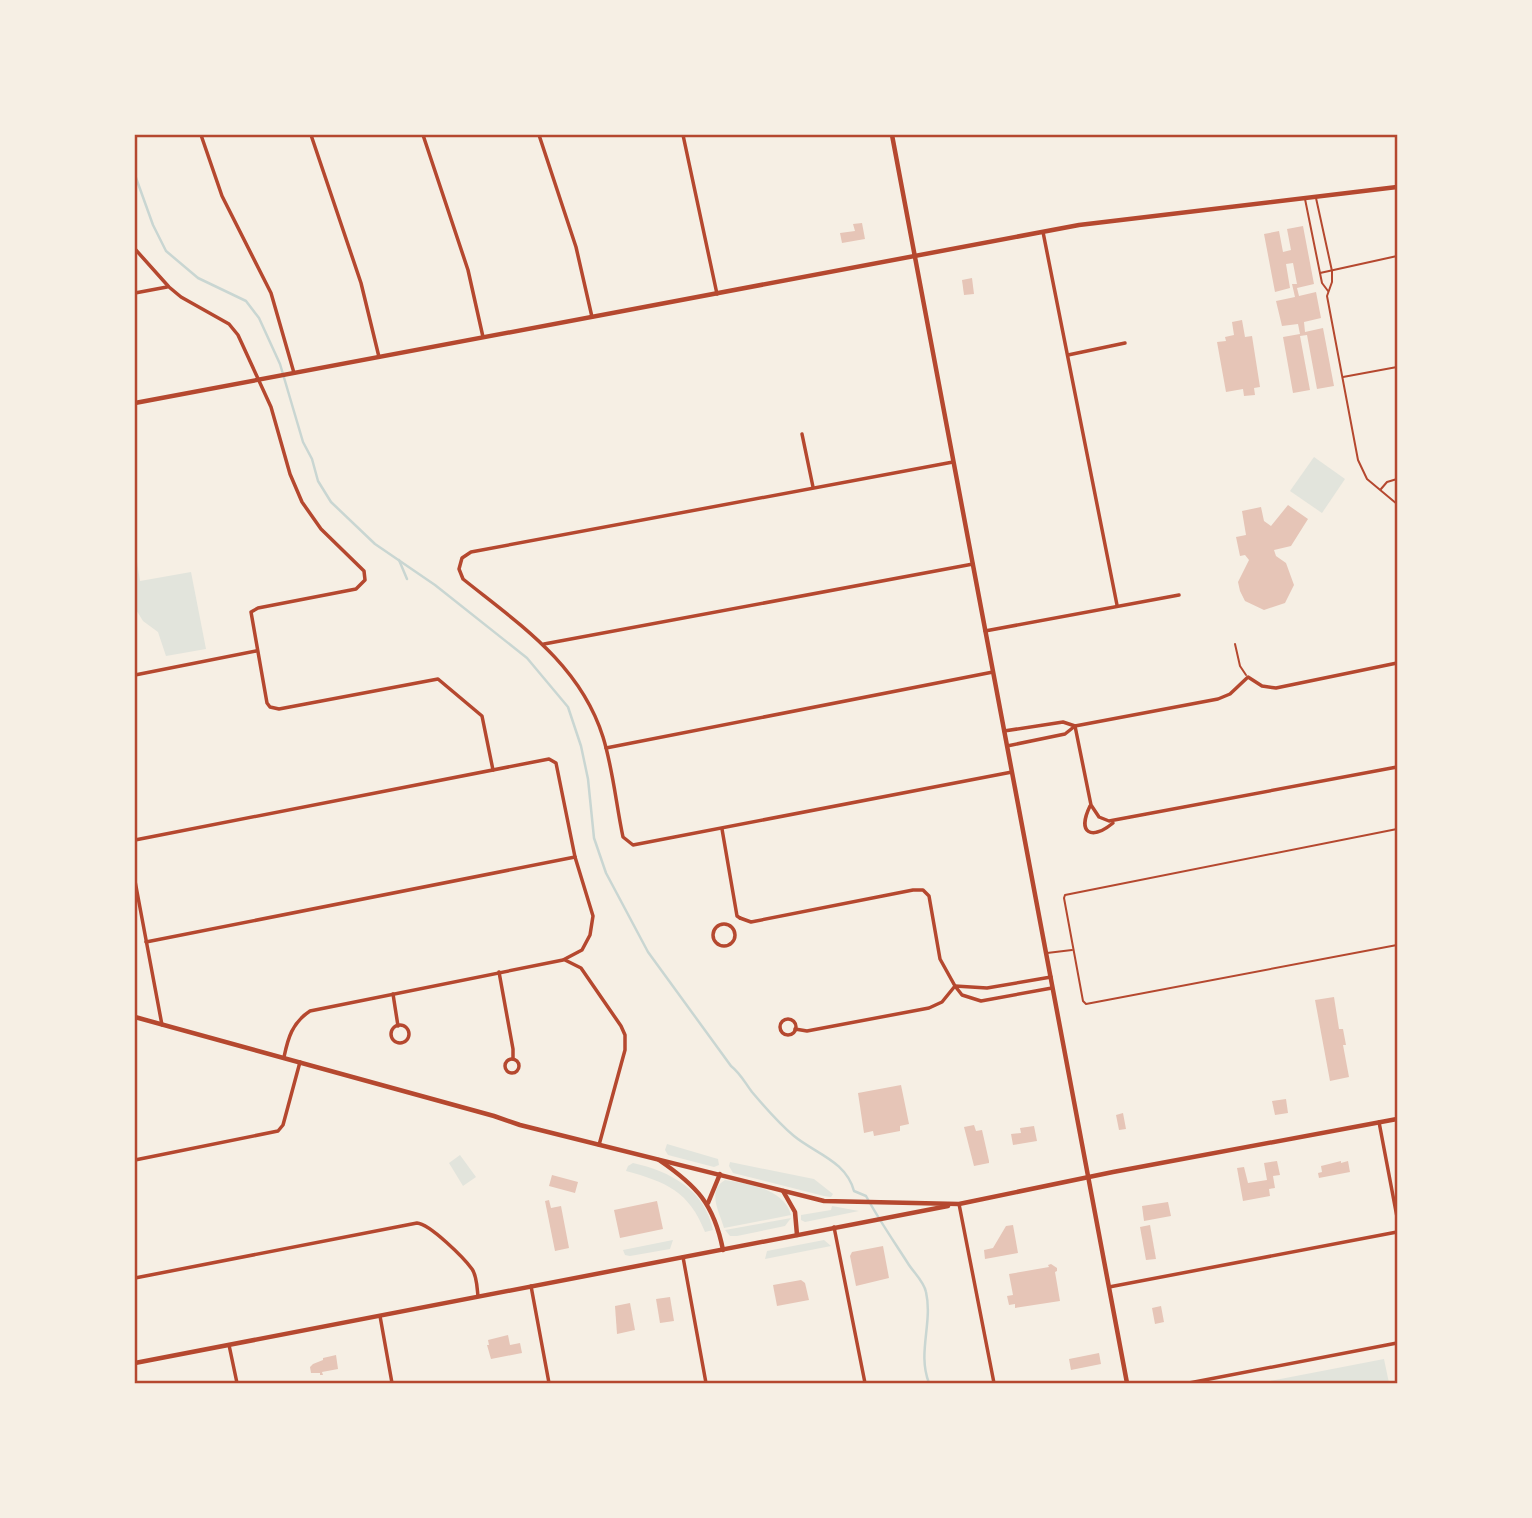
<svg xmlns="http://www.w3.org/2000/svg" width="1532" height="1518" font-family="Georgia,serif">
	<rect width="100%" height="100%" fill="#f6efe4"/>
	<g fill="#e2e4dc">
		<polygon points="1314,457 1345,479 1322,513 1290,491"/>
		<polygon points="135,550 140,581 191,572 206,649 166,656 158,632 143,621 135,608"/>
		<polygon points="667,1144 718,1159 719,1165 714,1167 668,1155 665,1150"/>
		<polygon points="460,1155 476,1177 463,1186 449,1163"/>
		<polygon points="730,1162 814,1179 833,1194 831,1197 824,1196 733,1173 729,1166"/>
		<path d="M633 1163C670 1171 705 1190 713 1230L705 1232C689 1191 666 1182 626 1171L628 1166Z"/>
		<path d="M725 1180C749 1184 784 1189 791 1215L724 1228C720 1213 706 1191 725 1180Z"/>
		<polygon points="832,1206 859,1211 805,1222 801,1220 801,1215 831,1210"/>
		<polygon points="791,1218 785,1226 737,1236 730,1236 725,1230"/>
		<polygon points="673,1240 670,1249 630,1256 625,1255 623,1250"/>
		<polygon points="824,1240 831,1246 765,1259 767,1251"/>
		<polygon points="1384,1359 1389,1383 1260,1383"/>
	</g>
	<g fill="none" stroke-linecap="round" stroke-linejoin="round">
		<g stroke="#c9d6d2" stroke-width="2.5">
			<path d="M135 175 153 225 166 251 198 278 246 301 259 318 280 364 303 442 312 459 318 481 331 502 375 544 435 585 527 658 568 707 581 746 588 779 594 838 606 873 648 952 731 1066C741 1074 745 1083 752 1092 763 1105 782 1126 794 1136 816 1154 846 1161 854 1191L866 1196C879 1220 895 1243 909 1265 915 1274 924 1282 926 1292 933 1323 917 1353 929 1383"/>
			<polyline points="399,560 407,579"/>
		</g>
	</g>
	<g fill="#e6c5b7">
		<polygon points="862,223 865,239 842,243 840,233 855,231 853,224"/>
		<polygon points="1303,226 1314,284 1297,288 1299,296 1316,292 1321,318 1304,322 1305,332 1323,328 1334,386 1317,389 1307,335 1300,336 1310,390 1293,393 1283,337 1300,334 1298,324 1282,326 1276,301 1295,297 1292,284 1297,284 1293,263 1286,264 1290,288 1275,292 1264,234 1279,231 1283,252 1291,250 1287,229"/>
		<polygon points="972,278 974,294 964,295 962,280"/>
		<polygon points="1242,320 1245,337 1252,336 1260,387 1254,388 1255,395 1244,396 1243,389 1226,392 1217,342 1226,341 1225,337 1234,335 1232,322"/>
		<polygon points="1288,505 1308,519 1291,546 1274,550 1276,556 1286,563 1294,585 1285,603 1264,610 1245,601 1240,591 1238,582 1249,560 1245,555 1240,556 1236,537 1246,535 1242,511 1261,507 1264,521 1271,526"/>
		<polygon points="1334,997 1339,1029 1343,1029 1346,1045 1343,1045 1349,1077 1330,1081 1315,1000"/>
		<polygon points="901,1085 909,1124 900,1126 900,1131 874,1136 873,1131 864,1133 858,1093"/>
		<polygon points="1286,1099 1288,1113 1275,1115 1272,1101"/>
		<polygon points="1123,1113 1126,1129 1119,1130 1116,1115"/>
		<polygon points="974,1125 976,1131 982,1130 989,1161 989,1163 974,1166 964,1127"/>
		<polygon points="1034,1126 1037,1141 1013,1145 1011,1134 1021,1133 1020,1128"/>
		<polygon points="1277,1161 1280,1175 1273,1176 1275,1188 1269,1189 1270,1196 1243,1201 1237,1168 1244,1167 1248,1183 1267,1180 1264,1163"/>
		<polygon points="1341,1161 1341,1163 1348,1161 1350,1172 1319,1178 1318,1173 1322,1172 1321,1166"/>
		<polygon points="552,1175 578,1182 575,1193 549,1186"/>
		<polygon points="549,1200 551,1208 561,1206 569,1248 555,1251 545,1201"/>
		<polygon points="657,1201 663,1229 620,1238 614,1210"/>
		<polygon points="1168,1202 1171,1216 1144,1221 1142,1206"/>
		<polygon points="1013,1225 1018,1253 985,1259 984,1250 993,1248 1006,1226"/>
		<polygon points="1150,1225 1156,1259 1146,1260 1140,1227"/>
		<polygon points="883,1246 889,1278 856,1286 850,1256 852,1252"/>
		<polygon points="1051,1264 1057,1268 1057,1271 1055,1272 1060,1301 1015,1308 1015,1304 1009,1305 1007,1296 1013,1295 1009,1274 1049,1267 1048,1265"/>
		<polygon points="801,1280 805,1283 809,1300 777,1306 773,1285"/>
		<polygon points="670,1297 674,1321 660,1323 656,1299"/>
		<polygon points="630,1303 635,1330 617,1334 615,1306"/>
		<polygon points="1161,1306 1164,1322 1155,1324 1152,1308"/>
		<polygon points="508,1335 510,1345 520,1343 522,1353 491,1359 487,1345 489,1345 488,1340"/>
		<polygon points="1099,1353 1101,1364 1071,1370 1069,1359"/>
		<polygon points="336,1355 338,1369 322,1372 323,1375 320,1375 320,1373 311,1373 310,1367 313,1364 323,1360 323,1358"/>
	</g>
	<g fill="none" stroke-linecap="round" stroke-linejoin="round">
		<g stroke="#b5482f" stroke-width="2">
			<polyline points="1316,198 1332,271 1332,282 1327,296 1358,460 1367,479 1397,504"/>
			<polyline points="1305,199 1322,283 1328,291"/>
			<polyline points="1320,273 1397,256"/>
			<polyline points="1343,377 1397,367"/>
			<polyline points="1381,489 1387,482 1397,479"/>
			<polyline points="1235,644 1240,666 1246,675"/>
			<polyline points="1397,829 1065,895 1064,898 1083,1001 1086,1004 1397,945"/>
			<polyline points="1047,953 1072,950"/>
		</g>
		<g stroke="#b5482f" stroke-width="3.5">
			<polyline points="201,135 222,196 271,293 294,373"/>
			<polyline points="311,135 361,283 379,357"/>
			<polyline points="423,135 468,270 483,337"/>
			<polyline points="539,135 576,247 592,317"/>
			<polyline points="683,135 717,294"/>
			<polyline points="1043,232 1117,605"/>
			<polyline points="135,249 169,287 181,297 229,324 238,335 271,407 290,474 302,502 321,529 364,571 365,580 356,589 258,608 251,612 267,703 270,707 279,709 438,679 482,716 493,770"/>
			<polyline points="135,293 167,287"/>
			<polyline points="1068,355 1125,343"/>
			<polyline points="802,434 813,487"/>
			<path d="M953 462 471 552 462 558 459 569 463 579C519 624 580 664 603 737 613 769 616 804 623 837L633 845 1012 772"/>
			<polyline points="985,631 1179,595"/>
			<polyline points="544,644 973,564"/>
			<polyline points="135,675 256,651"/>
			<polyline points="1075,726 1091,805 1099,817 1109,821 1397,767"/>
			<polyline points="1004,731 1063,722 1075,726 1218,699 1230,694 1248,677 1262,686 1276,688 1397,663"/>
			<polyline points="1007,746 1065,734 1075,726"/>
			<polyline points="606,748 993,672"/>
			<path d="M1090 806C1077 833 1091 841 1113 823"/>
			<polyline points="722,829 737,916 740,918"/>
			<path d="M135 840 549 759 556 763 575 857 593 916 590 935 582 950 563 960 310 1011C292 1023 288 1038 284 1057"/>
			<polyline points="135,881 162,1025"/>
			<polyline points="740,918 751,922 913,890 923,890 929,896 940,959 955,986 942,1002 929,1008 807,1031 795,1029"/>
			<circle cx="724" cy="935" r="11"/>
			<polyline points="146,942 575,857"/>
			<polyline points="565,960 581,968 621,1026 625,1035 625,1050 599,1145"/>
			<polyline points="499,972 513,1049 513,1059"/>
			<polyline points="1051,977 987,988 955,986 962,995 981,1001 1052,988"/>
			<polyline points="393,994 398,1026"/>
			<circle cx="788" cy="1027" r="8"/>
			<circle cx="400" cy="1034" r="9"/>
			<circle cx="512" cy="1066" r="7"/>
			<polyline points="1379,1122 1397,1217"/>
			<polyline points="135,1160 278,1131 283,1125 300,1062"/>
			<polyline points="959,1204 994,1383"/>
			<polyline points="834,1227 865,1383"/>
			<polyline points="683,1257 706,1383"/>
			<path d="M135 1278 417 1223C430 1224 464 1258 472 1269 477 1276 477 1288 478 1296"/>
			<polyline points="531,1286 549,1383"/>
			<polyline points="1109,1287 1397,1232"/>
			<polyline points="380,1316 392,1383"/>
			<polyline points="229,1345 237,1383"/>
			<polyline points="1189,1383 1397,1343"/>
		</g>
		<polyline stroke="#b5482f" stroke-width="4.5" points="135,403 1079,225 1397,187"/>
		<g stroke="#b5482f" stroke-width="4.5">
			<polyline points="892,135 1127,1383"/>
			<polyline points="135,1017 494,1116 520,1125 824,1201 959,1204 1113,1172 1397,1119"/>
			<path d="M659 1160C697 1186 714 1204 723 1250"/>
			<polyline points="783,1191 795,1212 797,1235"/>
			<polyline points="708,1203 720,1174"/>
			<polyline points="135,1363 948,1206"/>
		</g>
	</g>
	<rect width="1532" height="1518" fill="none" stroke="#f6efe4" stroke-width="273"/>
	<rect x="136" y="136" width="1260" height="1246" fill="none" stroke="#b5482f" stroke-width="2.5"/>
</svg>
